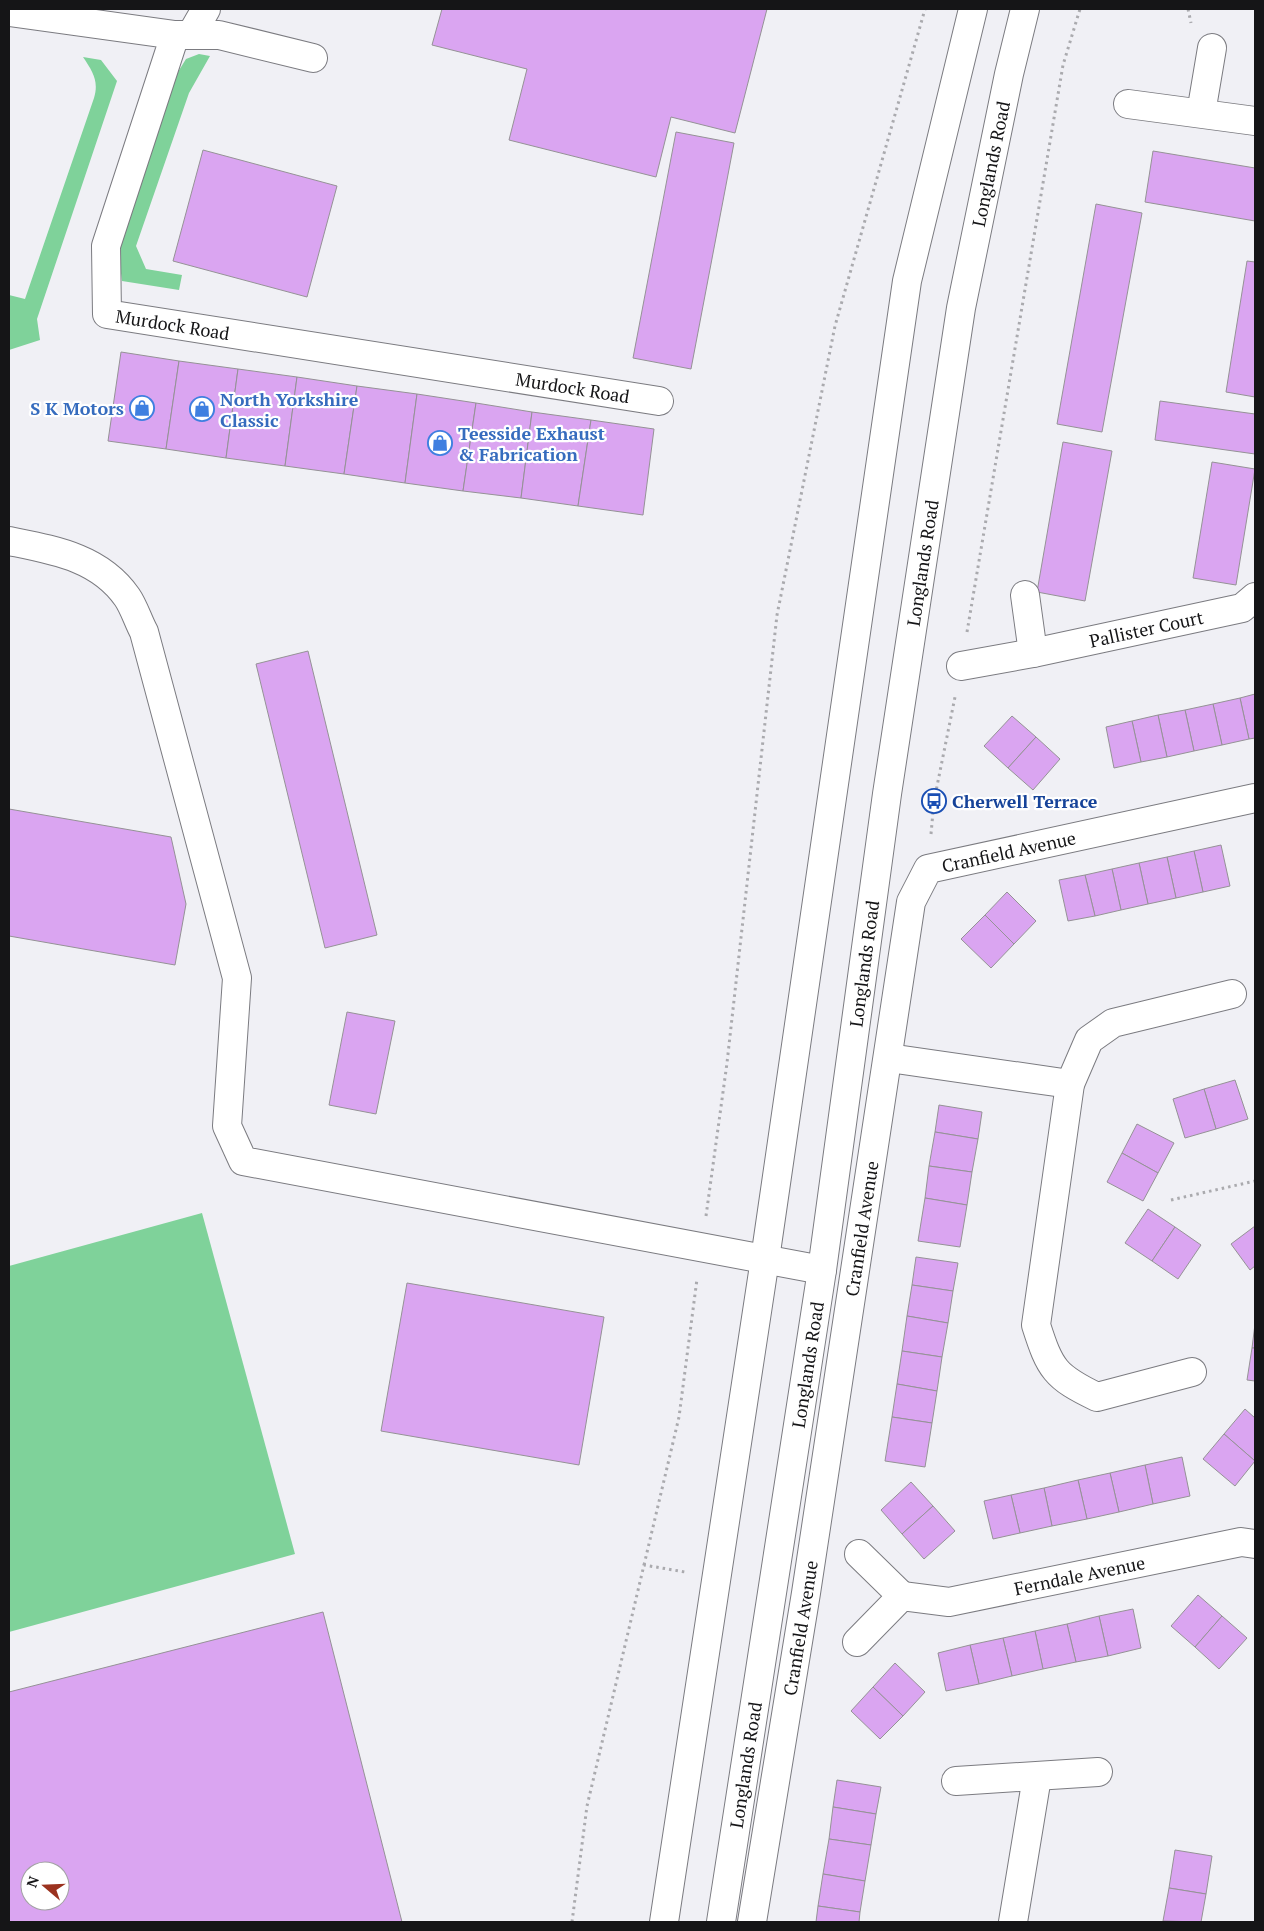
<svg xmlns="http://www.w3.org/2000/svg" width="1264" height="1931" font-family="'PT Serif',serif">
	<rect width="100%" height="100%" fill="#f0f0f5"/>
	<g fill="#7fd29a">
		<polygon points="199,54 210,56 189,93 136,246 146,269 182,275 179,290 122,281 118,250 173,80 186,59"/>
		<path d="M83 57 101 60 117 81 37 319 40 340 9 350V295L25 299 94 98C99 81 93 72 83 57Z"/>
		<polygon points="202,1213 295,1554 9,1632 9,1266"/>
	</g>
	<g fill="#daa5f1" stroke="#959296" fill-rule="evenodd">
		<polygon points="442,9 767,9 735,133 671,117 656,177 509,140 527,69 432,45"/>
		<polygon points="676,132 734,143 691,369 633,358"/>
		<polygon points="203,150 337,186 307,297 173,261"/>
		<polygon points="1153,151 1255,168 1255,221 1145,202"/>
		<polygon points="1096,204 1142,213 1102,432 1057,424"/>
		<polygon points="1247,261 1255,262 1255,397 1226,392"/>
		<polygon points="121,352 179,361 166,449 108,441"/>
		<polygon points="179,361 238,369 226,458 166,449"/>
		<polygon points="238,369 297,377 285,466 226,458"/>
		<polygon points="297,377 357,386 344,474 285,466"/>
		<polygon points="357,386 417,394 405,483 344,474"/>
		<polygon points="417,394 476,403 463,491 405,483"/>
		<polygon points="1160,401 1255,414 1255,454 1155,440"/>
		<polygon points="476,403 532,412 521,498 463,491"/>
		<polygon points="532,412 591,420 578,506 521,498"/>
		<polygon points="591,420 654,429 643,515 578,506"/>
		<polygon points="1063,442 1112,451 1085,601 1037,592"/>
		<polygon points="1212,462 1255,469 1236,585 1193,578"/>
		<polygon points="308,651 377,935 325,948 256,664"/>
		<polygon points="1255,694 1255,738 1249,739 1240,698"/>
		<polygon points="1240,698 1249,739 1222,745 1213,704"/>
		<polygon points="1213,704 1222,745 1194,751 1185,710"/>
		<polygon points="1185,710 1194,751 1167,757 1158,715"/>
		<polygon points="1158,715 1167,757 1141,762 1132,721"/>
		<polygon points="1012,716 1036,737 1008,768 984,746"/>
		<polygon points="1132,721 1141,762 1114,768 1106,727"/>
		<polygon points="1036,737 1060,759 1033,790 1008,768"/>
		<polygon points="9,809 171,837 186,904 175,965 9,936"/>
		<polygon points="1221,845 1230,886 1203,892 1194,851"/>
		<polygon points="1194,851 1203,892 1176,898 1167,857"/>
		<polygon points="1167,857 1176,898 1148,904 1139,863"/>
		<polygon points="1139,863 1148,904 1121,910 1112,869"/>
		<polygon points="1112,869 1121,910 1095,916 1085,875"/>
		<polygon points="1085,875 1095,916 1068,921 1059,880"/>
		<polygon points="1007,892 1036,921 1014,944 985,915"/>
		<polygon points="985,915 1014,944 991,968 961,939"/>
		<polygon points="347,1012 395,1021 376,1114 329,1105"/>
		<polygon points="1235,1080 1248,1119 1216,1129 1204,1089"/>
		<polygon points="1204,1089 1216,1129 1185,1138 1173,1099"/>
		<polygon points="939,1105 982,1112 978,1139 935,1132"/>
		<polygon points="1137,1124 1174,1143 1158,1173 1122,1153"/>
		<polygon points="935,1132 978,1139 972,1172 929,1166"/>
		<polygon points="1122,1153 1158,1173 1143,1201 1107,1182"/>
		<polygon points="929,1166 972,1172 967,1205 925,1198"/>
		<polygon points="925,1198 967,1205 960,1247 918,1241"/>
		<polygon points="1148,1209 1175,1227 1152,1261 1125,1243"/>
		<polygon points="1255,1226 1255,1266 1250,1270 1231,1244"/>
		<polygon points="1175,1227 1201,1245 1178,1279 1152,1261"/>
		<polygon points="916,1257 958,1263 953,1291 912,1285"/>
		<polygon points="407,1283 604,1317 579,1465 381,1431"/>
		<polygon points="912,1285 953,1291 948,1323 907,1316"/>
		<polygon points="907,1316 948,1323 942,1357 902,1351"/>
		<polygon points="1255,1324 1255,1348 1252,1348"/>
		<polygon points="1252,1348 1255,1348 1255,1381 1247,1380"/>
		<polygon points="902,1351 942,1357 937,1391 897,1384"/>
		<polygon points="897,1384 937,1391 932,1423 892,1417"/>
		<polygon points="1245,1409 1255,1418 1255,1461 1224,1434"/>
		<polygon points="892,1417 932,1423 925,1467 885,1461"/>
		<polygon points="1224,1434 1255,1461 1235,1486 1203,1459"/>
		<polygon points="1182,1457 1190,1496 1153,1504 1145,1465"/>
		<polygon points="1145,1465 1153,1504 1119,1512 1110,1473"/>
		<polygon points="1110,1473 1119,1512 1087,1519 1078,1480"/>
		<polygon points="1078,1480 1087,1519 1052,1526 1044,1488"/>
		<polygon points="911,1482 933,1506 902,1534 881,1510"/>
		<polygon points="1044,1488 1052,1526 1020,1533 1011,1495"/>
		<polygon points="1011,1495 1020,1533 993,1539 984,1501"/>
		<polygon points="933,1506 955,1531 924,1559 902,1534"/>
		<polygon points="1198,1595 1222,1616 1195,1647 1171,1626"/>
		<polygon points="1133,1609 1141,1648 1108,1656 1099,1616"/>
		<path d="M323 1612 402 1922H9V1692ZM30 1871H60V1901H30Z"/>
		<polygon points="1099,1616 1108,1656 1076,1662 1067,1624"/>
		<polygon points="1222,1616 1247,1638 1219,1669 1195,1647"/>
		<polygon points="1067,1624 1076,1662 1043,1669 1035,1631"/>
		<polygon points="1035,1631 1043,1669 1012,1676 1003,1638"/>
		<polygon points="1003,1638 1012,1676 979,1684 970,1645"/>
		<polygon points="970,1645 979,1684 946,1691 938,1653"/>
		<polygon points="895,1663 925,1692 903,1716 873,1687"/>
		<polygon points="873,1687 903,1716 880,1739 851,1711"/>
		<polygon points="837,1780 881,1787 876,1814 833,1807"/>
		<polygon points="833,1807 876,1814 871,1845 829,1839"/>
		<polygon points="829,1839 871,1845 865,1881 823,1874"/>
		<polygon points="1175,1850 1212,1856 1206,1894 1169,1888"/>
		<polygon points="823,1874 865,1881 860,1912 818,1906"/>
		<polygon points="1169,1888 1206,1894 1201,1922 1163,1921"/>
		<polygon points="818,1906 860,1912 859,1922 816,1922"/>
	</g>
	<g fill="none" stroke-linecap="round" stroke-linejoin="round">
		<defs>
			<g id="minor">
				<path id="s1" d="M9 12 175 35 106 246 107 314 659 401"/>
				<polyline points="175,35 219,35 313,58"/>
				<polyline points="191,35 206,9"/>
				<polyline points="1128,104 1255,121"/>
				<polyline points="1201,113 1212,48"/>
				<path d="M9 541C53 550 99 557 127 597 134 607 138 621 144 632L237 978 227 1126 243 1161 822 1270"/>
				<polyline points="1025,595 1033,653"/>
				<path id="s2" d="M961 666 1033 653 1242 608 1255 597"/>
				<polyline points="889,1058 1070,1084"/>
				<path d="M1192 1372 1097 1397C1055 1377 1050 1369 1036 1325L1070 1084 1089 1040 1113 1023 1232 994"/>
				<polyline points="859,1554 902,1596"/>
				<path id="s3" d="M857 1642 902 1596 949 1602 1241 1542 1255 1544"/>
				<polyline points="956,1781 1098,1772"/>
				<path id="s4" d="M752 1922 806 1593 911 902 928 869 1255 798"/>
				<polyline points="1013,1922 1037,1777"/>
			</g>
			<g id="major">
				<polyline points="664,1922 765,1259 907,281 973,9"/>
				<path id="s5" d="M721 1922 822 1270 887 794 961 308 1009 74 1025 9"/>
			</g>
		</defs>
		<use href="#minor" stroke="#7b7b80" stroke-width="30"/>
		<use href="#major" stroke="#7b7b80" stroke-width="30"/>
		<g stroke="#aaaaae" stroke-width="3" stroke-dasharray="2.5 4" stroke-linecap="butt">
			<polyline points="1188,9 1191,23"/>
			<polyline points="967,632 1063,65 1080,9"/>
			<polyline points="931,834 934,801 955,697"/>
			<polyline points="1171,1200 1255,1181"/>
			<polyline points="706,1216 727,1063 777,615 835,326 925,9"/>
			<polyline points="644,1565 679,1417 697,1279"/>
			<polyline points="572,1922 587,1806 644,1565 685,1572"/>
		</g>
		<use href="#minor" stroke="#fff" stroke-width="28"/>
		<use href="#major" stroke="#fff" stroke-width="28"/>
	</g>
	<defs>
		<symbol id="shop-ring" viewBox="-11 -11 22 22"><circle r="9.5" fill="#fff" stroke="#3f7fe0" stroke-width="1.5"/><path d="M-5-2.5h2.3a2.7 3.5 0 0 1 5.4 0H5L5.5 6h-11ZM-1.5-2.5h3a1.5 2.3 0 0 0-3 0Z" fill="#3f7fe0"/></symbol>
		<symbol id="bus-ring" viewBox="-11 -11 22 22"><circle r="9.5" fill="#fff" stroke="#1a4fb4" stroke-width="1.5"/><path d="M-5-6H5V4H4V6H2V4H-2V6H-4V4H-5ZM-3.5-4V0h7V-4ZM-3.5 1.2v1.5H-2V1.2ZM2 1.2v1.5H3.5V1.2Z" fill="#1a4fb4"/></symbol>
	</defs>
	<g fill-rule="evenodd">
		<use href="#shop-ring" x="128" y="394" width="28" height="28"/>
		<use href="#shop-ring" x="188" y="395" width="28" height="28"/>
		<use href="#shop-ring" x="426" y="429" width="28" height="28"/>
		<use href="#bus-ring" x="920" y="787" width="28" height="28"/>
	</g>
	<g text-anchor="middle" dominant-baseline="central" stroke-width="4.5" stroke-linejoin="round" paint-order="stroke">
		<g font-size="18" fill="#151517" stroke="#fff">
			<text stroke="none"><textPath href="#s5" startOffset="1779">Longlands Road</textPath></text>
			<text stroke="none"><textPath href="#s1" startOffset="524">Murdock Road</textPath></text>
			<text stroke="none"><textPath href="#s1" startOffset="929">Murdock Road</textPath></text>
			<text stroke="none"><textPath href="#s5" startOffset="1374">Longlands Road</textPath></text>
			<text stroke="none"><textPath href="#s2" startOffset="189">Pallister Court</textPath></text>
			<text stroke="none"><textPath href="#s4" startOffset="1152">Cranfield Avenue</textPath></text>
			<text stroke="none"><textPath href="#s5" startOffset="969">Longlands Road</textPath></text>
			<text stroke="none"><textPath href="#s4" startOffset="702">Cranfield Avenue</textPath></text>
			<text stroke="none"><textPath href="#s5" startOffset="564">Longlands Road</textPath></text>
			<text stroke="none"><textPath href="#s3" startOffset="245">Ferndale Avenue</textPath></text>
			<text stroke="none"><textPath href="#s4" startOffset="298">Cranfield Avenue</textPath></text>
			<text stroke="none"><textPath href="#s5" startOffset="159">Longlands Road</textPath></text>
		</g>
		<g font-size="18" font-weight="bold" fill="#366cbe" stroke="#fff" text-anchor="start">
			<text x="220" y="399">North Yorkshire<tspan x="220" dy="21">Classic</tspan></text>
			<text x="124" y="408" text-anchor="end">S K Motors</text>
			<text x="458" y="433">Teesside Exhaust<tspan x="458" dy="21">&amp; Fabrication</tspan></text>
		</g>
		<g font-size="18" font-weight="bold" fill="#164399" stroke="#fff" text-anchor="start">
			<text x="952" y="801">Cherwell Terrace</text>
		</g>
	</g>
	<rect width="1264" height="1931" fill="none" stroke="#151517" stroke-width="20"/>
	<g transform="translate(45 1886) rotate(289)"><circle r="24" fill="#ffffff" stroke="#a1a1a2"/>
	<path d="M0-4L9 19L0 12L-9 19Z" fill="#9b321f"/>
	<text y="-8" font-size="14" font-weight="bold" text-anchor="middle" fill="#151517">N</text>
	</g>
</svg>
